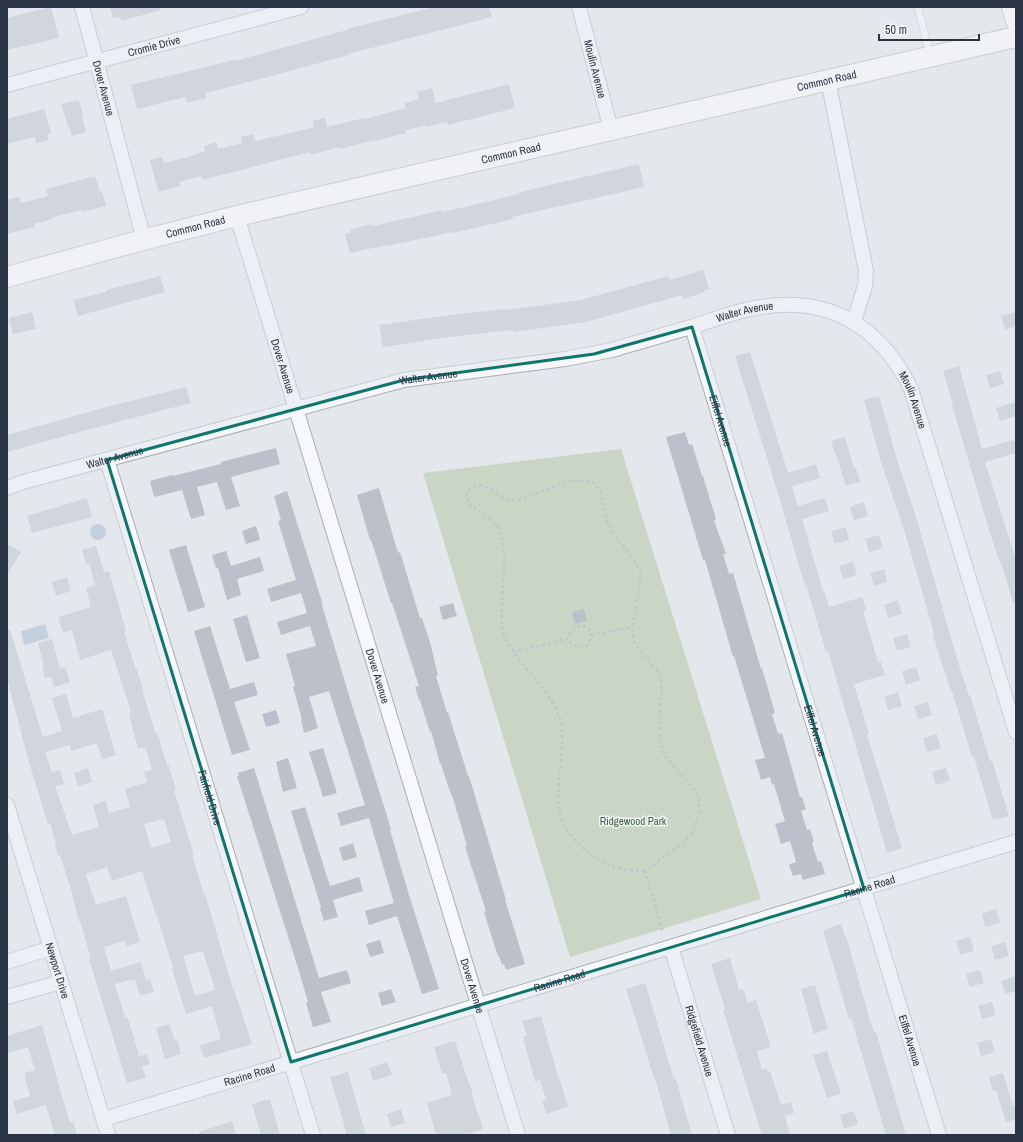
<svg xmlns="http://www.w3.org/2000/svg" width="1023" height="1142" font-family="'Archivo Narrow',sans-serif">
	<rect width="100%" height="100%" fill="#e4e7ec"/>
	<polygon fill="#c9d6c5" points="621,449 761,899 570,957 423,473"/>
	<g fill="#9fb4cc">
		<circle cx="98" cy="532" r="8"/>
		<polygon points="45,624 49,638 24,645 21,631"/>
	</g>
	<g fill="#bbc0ca" fill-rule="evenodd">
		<polygon points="51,7 59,38 7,50 7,18"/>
		<polygon points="110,7 160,7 161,10 121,21 120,17 113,18"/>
		<polygon points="434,7 489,7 492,17 348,54 348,55 276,75 205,93 206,98 187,103 185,97 137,109 131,85 234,60 235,61 347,30 347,29"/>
		<polygon points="509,84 515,108 448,125 447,122 427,127 427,125 405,130 406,133 375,141 375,140 340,149 339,147 310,155 310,152 202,180 201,176 179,182 180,186 158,192 150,160 162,157 164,163 188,157 205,151 204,146 216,142 218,149 242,143 241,137 253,134 255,141 291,133 314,127 312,121 325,118 327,127 364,118 365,119 406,108 404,103 419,99 417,92 432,88 436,103"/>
		<polygon points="79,100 83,116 82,117 86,132 72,136 70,128 69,129 61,104"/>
		<polygon points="44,109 51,133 47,134 49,140 36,143 35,137 7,144 7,119"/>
		<polygon points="639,164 644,187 512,217 513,219 453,233 453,232 387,246 387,245 350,253 345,234 351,232 350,230 360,227 372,224 373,226 443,210 443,212 519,194 518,193 528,190"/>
		<polygon points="95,176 100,192 102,191 106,206 83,212 82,210 53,217 53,219 34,224 35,227 7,234 7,200 20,197 21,203 48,196 46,189"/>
		<polygon points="703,270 709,289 704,290 705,292 683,299 682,295 586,322 513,332 513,330 450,337 383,347 379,325 442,316 506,309 506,310 581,300 668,276 669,280"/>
		<polygon points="160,276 165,292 78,316 73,300 106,292 106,290"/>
		<polygon points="32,312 36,329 13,334 9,318"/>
		<polygon points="1016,312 1016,326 1005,330 1001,316"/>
		<polygon points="750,352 788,473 816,464 820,478 792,486 798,506 825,498 829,511 802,519 823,591 824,590 829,607 862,597 866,610 863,611 878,662 881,662 885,675 854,684 869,734 867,734 902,848 887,853 828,651 826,652 806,585 805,586 776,487 735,356"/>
		<polygon points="959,366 982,449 1014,440 1016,448 1016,453 985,462 1016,560 1016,602 1013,603 1001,562 1000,563 989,530 952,405 953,404 943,371"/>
		<polygon points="1000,371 1004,384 990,388 986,375"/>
		<polygon points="186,387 191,403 94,428 7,452 7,435 99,409"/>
		<polygon points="879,396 898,463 917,520 958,662 969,696 970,695 990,761 992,761 1009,816 993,820 974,757 972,757 952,691 951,691 940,658 933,634 934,633 905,533 880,459 864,400"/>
		<polygon points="1016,402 1016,416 1000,421 996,408"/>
		<polygon points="685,432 689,445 692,444 702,476 703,476 716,519 714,520 726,554 723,554 729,574 733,573 761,669 762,668 775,713 772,714 778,734 782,733 800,797 802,797 806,809 801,811 807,830 810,829 814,842 812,843 818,862 821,861 825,874 803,880 801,874 793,876 789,865 796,862 790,841 781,844 775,824 785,821 774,784 772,785 770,777 761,780 755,760 765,758 734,656 733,657 705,560 703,560 666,437"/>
		<polygon points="845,437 854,469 856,468 860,482 846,486 836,454 835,454 831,441"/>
		<polygon points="276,448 280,464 231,477 240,506 226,510 217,482 197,487 205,515 191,519 182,490 154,497 150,481 173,475 173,476 221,464 221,462"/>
		<polygon points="379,488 398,553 400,552 420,618 422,618 430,642 438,675 436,676 447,713 448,712 468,776 469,776 506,900 505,900 525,964 506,970 504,964 502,965 499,956 498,956 488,925 484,912 486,911 465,847 467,846 452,795 451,795 441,764 440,764 431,731 430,732 420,700 419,700 415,687 419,686 395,612 392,603 391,603 374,549 371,540 370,540 357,495"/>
		<polygon points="287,491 323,605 322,605 351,702 381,797 391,829 390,830 409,895 439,989 422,994 397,916 369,925 365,911 394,903 369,818 341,826 337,813 365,805 329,691 309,697 318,728 304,733 301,719 302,719 293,687 295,686 286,654 316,646 310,626 281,635 277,622 307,613 301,593 271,602 267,589 296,580 278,521 281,520 274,496"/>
		<polygon points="87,498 92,517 32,533 27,516"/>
		<polygon points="864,502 868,516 854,520 850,507"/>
		<polygon points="256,526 260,540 246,544 242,531"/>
		<polygon points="846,527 849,540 835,544 831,531"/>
		<polygon points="879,535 883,548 869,552 865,539"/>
		<polygon points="7,544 21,552 7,575"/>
		<polygon points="186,545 205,607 188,612 169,550"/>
		<path d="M96 546 104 572 109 571 126 631 124 632 136 670 137 669 144 694H143L156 734H158L167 766H169L176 790H174L194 855H192L204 895 205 894 233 989H234L252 1044 204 1058 200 1045 221 1039 212 1006 186 1014 172 969 173 968 158 918H157L142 871 112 881 107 867 86 874 92 895H93L96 905 126 896 140 942 126 946 125 941 104 947 111 971 141 962 146 980 150 979 154 992 140 996 135 979 115 984 125 1018 127 1017 130 1025 139 1056 147 1054 150 1064 142 1066 146 1078 127 1083 89 959H91L80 921 79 922 72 893 60 855H58L55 844H56L50 823 48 824 28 759 7 678V630H10L43 737 62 731 52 698 66 694 73 718 102 709 116 755 102 759 97 743 71 751 70 745 45 752 52 773 60 770 64 784 55 786 72 835 99 827 93 805 106 801 109 813 130 807 125 789 147 782 144 772 152 770 145 747 138 749 129 715 131 714 130 708 111 650 80 660 72 630 63 633 58 617 91 607 86 588 95 585 89 563 86 564 82 550ZM164 819 171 842 151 848 144 824ZM203 951 215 990 195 996 183 956Z"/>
		<polygon points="226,551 231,566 260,557 264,571 237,579 241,595 227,600 218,568 216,568 212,555"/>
		<polygon points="853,562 857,575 843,579 839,566"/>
		<polygon points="884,569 887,582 874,586 870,573"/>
		<polygon points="67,577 71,591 56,596 52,582"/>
		<polygon points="898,600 902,614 888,618 884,605"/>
		<polygon points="453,603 457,616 443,620 439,607"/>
		<polygon points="584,609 587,621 575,624 572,612"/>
		<polygon points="247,615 260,658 246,662 233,619"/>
		<polygon points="210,626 230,689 254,682 258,695 234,702 250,750 232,755 194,631"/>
		<polygon points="907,634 911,647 897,651 893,638"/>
		<polygon points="52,639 60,669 65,667 70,682 54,687 51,677 45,678 42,667 44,666 38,643"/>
		<polygon points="916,667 920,680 906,685 902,671"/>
		<polygon points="898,692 902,706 888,710 884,697"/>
		<polygon points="928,702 932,715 918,719 914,706"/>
		<polygon points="276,710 280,723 266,727 262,714"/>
		<polygon points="937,734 941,748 927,752 923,738"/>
		<polygon points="323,748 337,793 323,797 309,752"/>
		<polygon points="288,758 297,788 283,792 276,762"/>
		<polygon points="88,768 92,782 78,786 74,773"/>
		<polygon points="254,768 319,978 347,970 351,983 321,992 331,1022 313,1027 306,1003 308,1002 298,968 237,776 239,776 238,773"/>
		<polygon points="946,768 950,781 936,785 932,772"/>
		<polygon points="305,807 330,886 359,877 363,891 333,900 338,917 324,921 320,908 321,907 291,811"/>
		<polygon points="353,843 357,857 343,861 339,848"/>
		<polygon points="996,909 1000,923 985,927 982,914"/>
		<polygon points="841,924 845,936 846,936 870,1020 874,1032 876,1032 906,1135 886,1135 851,1018 849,1019 823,930"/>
		<polygon points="970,937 974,951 960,955 956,941"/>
		<polygon points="380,940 384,953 370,957 366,944"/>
		<polygon points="1005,942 1009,956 995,960 991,946"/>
		<polygon points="730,958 739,990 743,989 748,1003 756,1000 771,1047 757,1051 762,1070 767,1068 768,1072 770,1071 781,1105 791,1102 794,1113 785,1116 790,1135 762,1135 723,1010 725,1009 711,964"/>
		<polygon points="980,970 984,983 970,987 966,974"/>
		<polygon points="1016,976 1016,991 1005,994 1001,981"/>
		<polygon points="645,983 674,1079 676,1079 692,1135 671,1135 655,1078 654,1078 634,1014 626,989"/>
		<polygon points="815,985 828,1029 814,1034 801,989"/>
		<polygon points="391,989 396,1002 382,1006 378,993"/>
		<polygon points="992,1002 996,1015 982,1019 978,1006"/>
		<polygon points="541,1016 559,1080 560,1080 568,1107 546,1114 542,1101 546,1100 540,1080 535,1082 523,1037 527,1036 522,1021"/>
		<polygon points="170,1024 174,1040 177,1039 181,1054 165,1059 156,1028"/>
		<polygon points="42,1025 61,1093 70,1122 73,1122 77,1135 55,1135 46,1105 17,1114 13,1101 30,1096 24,1073 35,1070 28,1047 7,1053 7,1036"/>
		<polygon points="991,1039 995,1052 981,1056 977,1043"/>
		<polygon points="455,1041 469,1084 470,1084 478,1116 479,1116 483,1129 465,1135 436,1135 427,1103 452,1095 446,1073 442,1074 434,1047"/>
		<polygon points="827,1051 841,1094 827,1098 813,1055"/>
		<polygon points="387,1062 392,1075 373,1081 369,1068"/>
		<polygon points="348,1072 355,1097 366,1135 347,1135 339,1107 330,1077"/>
		<polygon points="1003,1073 1013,1106 1016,1105 1016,1119 1006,1122 996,1090 993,1091 989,1077"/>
		<polygon points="270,1099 277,1124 280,1135 261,1135 252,1104"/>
		<polygon points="401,1109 405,1123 391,1127 387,1114"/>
		<polygon points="854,1111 858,1124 844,1129 840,1115"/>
		<polygon points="232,1121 236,1135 199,1135 199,1132"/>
	</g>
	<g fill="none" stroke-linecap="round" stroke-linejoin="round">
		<defs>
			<polyline id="lane" points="918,7 930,56"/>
			<g id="street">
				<path id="s1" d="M82 7 144 240"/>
				<path id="s2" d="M579 7 611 130"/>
				<polyline points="828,80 866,271 865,286 854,321"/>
				<path id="s3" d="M7 85 301 7"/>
				<path id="s4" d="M237 216 518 1135"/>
				<path id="s5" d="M692 327 939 1135"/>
				<path id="s6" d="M107 460 313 1135"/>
				<path id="s7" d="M7 488 23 482 404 380 565 359 612 350C639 342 666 334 694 326 716 319 738 310 761 307 830 296 881 327 911 389L1016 732"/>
				<path id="s8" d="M7 805 108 1135"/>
				<path id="s9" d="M671 947 728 1135"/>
				<polyline points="7,962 51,948"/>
				<polyline points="7,997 61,982"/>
				<path id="s10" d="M104 1119 1016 842"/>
			</g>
			<g id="secondary">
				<polyline points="1012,7 1016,21"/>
				<path id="s11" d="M7 277 139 241 237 216 1016 37"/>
			</g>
		</defs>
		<use href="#lane" stroke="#a9aeb7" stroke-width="8"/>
		<use href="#street" stroke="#a9aeb7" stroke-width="16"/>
		<use href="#secondary" stroke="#a9aeb7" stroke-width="22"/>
		<g stroke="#c2c5cb" stroke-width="2.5" stroke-dasharray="3 3" stroke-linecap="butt">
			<polyline points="591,635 632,627"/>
			<path d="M513 652 567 639C571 631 575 627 583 625L589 628C592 636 592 639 587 646 576 648 575 645 567 639"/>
			<path d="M645 871C615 870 606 868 582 847 546 815 561 787 562 746 562 737 563 727 560 719 551 690 523 670 509 644 507 641 504 637 503 633 502 630 502 625 502 621 500 594 508 567 502 540 501 537 501 533 500 531 494 519 478 511 468 503L467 498V491C485 475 495 500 514 500 521 500 528 497 535 494 555 486 568 478 591 481L600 490 607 521 616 537 634 560 640 570V584L632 629 634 643 659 673 662 684 659 729 662 751 668 760 696 791 699 801V813L693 832 684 842 645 871 663 932"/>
		</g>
		<use href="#lane" stroke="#f7f8fa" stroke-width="7"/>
		<use href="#street" stroke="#f7f8fa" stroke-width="14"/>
		<use href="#secondary" stroke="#fff" stroke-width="20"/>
	</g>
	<path d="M0 0H1023V1142H0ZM692 327 864 889 291 1062 107 460 404 380 594 354Z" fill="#e4e7ec" fill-opacity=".55" fill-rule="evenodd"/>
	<path fill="none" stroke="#0f766e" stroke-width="3" stroke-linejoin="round" d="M692 327 864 889 291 1062 107 460 404 380 594 354Z"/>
	<g text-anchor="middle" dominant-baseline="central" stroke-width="3" stroke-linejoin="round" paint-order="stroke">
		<g font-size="11" fill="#2b3445" stroke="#f4f6f9">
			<text stroke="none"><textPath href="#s3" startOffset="152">Cromie Drive</textPath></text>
			<text stroke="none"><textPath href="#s2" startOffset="64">Moulin Avenue</textPath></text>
			<text stroke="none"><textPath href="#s11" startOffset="843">Common Road</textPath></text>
			<text stroke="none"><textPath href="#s1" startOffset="84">Dover Avenue</textPath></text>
			<text stroke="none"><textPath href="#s11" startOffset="519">Common Road</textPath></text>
			<text stroke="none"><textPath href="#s11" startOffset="195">Common Road</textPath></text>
			<text stroke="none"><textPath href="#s7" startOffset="760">Walter Avenue</textPath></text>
			<text stroke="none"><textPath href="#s4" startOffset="157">Dover Avenue</textPath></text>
			<text stroke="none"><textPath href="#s7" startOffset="436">Walter Avenue</textPath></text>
			<text stroke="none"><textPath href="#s7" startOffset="973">Moulin Avenue</textPath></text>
			<text stroke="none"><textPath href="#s5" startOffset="98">Eiffel Avenue</textPath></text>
			<text stroke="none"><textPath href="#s7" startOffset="112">Walter Avenue</textPath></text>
			<text stroke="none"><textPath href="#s4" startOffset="481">Dover Avenue</textPath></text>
			<text stroke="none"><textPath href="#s5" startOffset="422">Eiffel Avenue</textPath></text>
			<text stroke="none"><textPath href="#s6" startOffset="353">Fairfield Drive</textPath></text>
			<text stroke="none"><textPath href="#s10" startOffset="800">Racine Road</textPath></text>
			<text stroke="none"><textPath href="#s8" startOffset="173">Newport Drive</textPath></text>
			<text stroke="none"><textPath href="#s10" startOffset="476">Racine Road</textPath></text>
			<text stroke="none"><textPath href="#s4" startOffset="805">Dover Avenue</textPath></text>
			<text stroke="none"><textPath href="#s9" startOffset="98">Ridgefield Avenue</textPath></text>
			<text stroke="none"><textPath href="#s5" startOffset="746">Eiffel Avenue</textPath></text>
			<text stroke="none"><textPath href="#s10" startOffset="152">Racine Road</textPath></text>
		</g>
		<g font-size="11" fill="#3f6138" stroke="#f4f6f9">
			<text x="633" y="821">Ridgewood Park</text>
		</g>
	</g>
	<rect width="1023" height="1142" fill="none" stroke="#2b3445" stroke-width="16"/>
	<path d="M879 34v6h100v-6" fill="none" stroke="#2b3445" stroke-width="2"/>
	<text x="885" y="34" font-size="12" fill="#2b3445" stroke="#f4f6f9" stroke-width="3" paint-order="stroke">50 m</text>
</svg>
